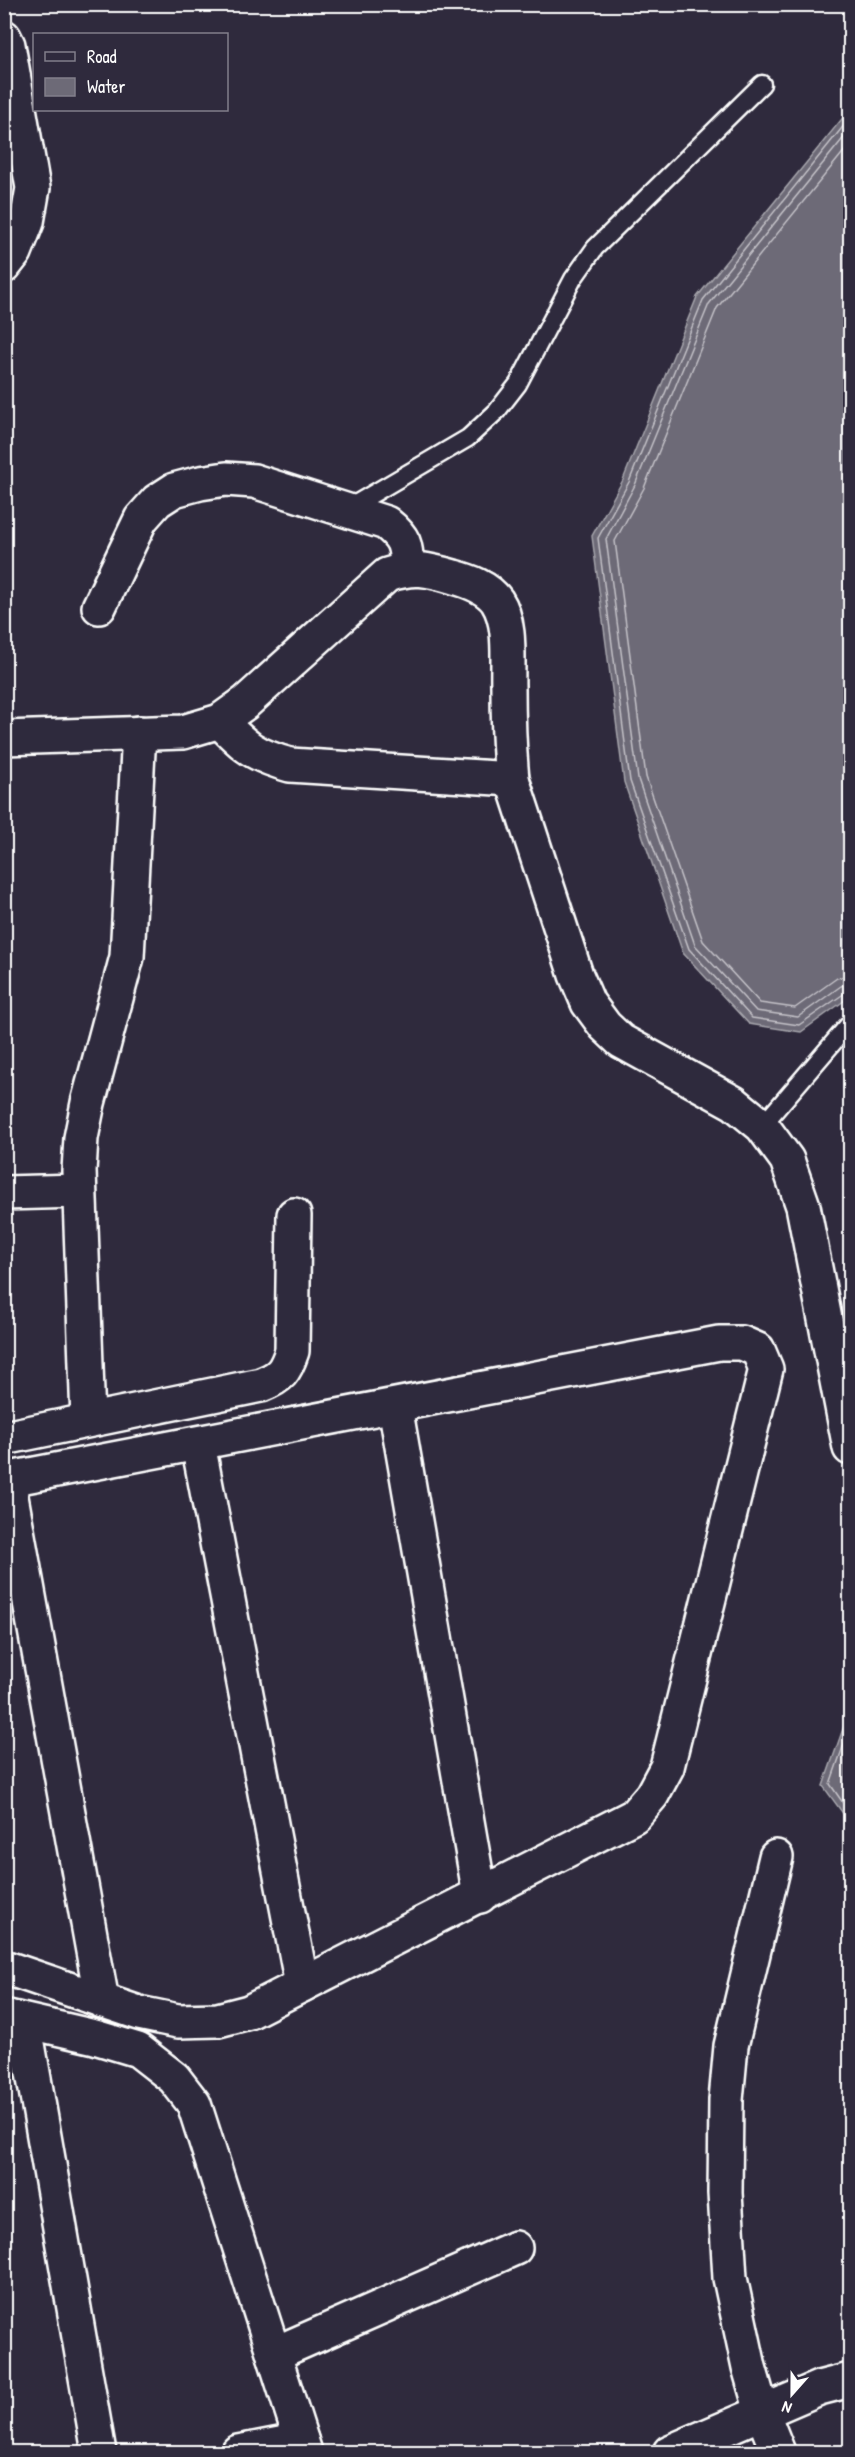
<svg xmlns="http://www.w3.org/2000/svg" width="855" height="2457" font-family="'Patrick Hand',sans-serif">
	<rect width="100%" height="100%" fill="#2f2a3d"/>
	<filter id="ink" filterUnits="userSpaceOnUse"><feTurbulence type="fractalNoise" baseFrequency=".0167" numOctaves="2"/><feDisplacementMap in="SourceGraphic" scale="12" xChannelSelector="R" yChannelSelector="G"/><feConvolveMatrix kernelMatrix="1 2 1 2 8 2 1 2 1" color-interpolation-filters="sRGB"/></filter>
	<g filter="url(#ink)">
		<g fill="#6d6a77" stroke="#a7a6ad" stroke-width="1.5">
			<polygon points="850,109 850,994 848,998 801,1032 749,1024 683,953 624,782 592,536 623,480 697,297"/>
			<polygon points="850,1709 850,1823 823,1786"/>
		</g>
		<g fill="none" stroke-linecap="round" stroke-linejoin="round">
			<g stroke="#c5c3c9" stroke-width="1.5">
				<polyline points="850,118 703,300 629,482 598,538 630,781 689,949 752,1018 799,1025 845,993 850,992"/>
				<polyline points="850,130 709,304 635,485 606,539 638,779 695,945 756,1011 798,1017 841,986 850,984"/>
				<polyline points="850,144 717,308 644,488 615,541 646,777 703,941 760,1003 795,1008 837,978 850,975"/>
				<polyline points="850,1727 830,1784 850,1813"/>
			</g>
			<defs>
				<g id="service">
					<polyline points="347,509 468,438 497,411 518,384 573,279 595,248 762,84"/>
					<polyline points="762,1126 850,1023"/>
				</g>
				<g id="minor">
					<polyline points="4,37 8,45 33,188 27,222 15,252 4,266"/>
					<path d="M99 607 141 519 157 501 174 490 200 483 226 479 254 481 386 523C405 538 406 545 407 568"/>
					<path d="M220 721C245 747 254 755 290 765L512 779"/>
					<path d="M4 738 183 732 220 721 245 703 387 575C414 566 427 569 454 577 469 581 487 587 497 601 512 624 507 661 508 687 508 718 509 748 512 779L576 975 588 1003 605 1026 621 1041 734 1103 762 1126 787 1160 803 1206 850 1448"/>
					<polyline points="4,1193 79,1191"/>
					<polyline points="395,1406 480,1896"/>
					<polyline points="88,1420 79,1171 81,1138 88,1103 127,957 139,733"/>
					<path d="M4 1438 261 1385C281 1377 285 1372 292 1351L294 1215"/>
					<polyline points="198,1444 302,1985"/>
					<polyline points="4,1480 719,1343 742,1343 758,1350 766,1369 667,1767 652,1795 634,1816 249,2012 218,2020 178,2021 139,2013 4,1967"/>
					<polyline points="8,1480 102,2001"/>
					<polyline points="776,1857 731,2046 726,2100 725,2193 730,2278 749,2367 762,2412 778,2452"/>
					<polyline points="4,2016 95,2037 138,2050 174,2078 194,2104 305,2452"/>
					<polyline points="24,2021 99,2452"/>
					<polyline points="274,2354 515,2248"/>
					<polyline points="238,2452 301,2440"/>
					<polyline points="670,2452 819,2388 850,2380"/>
				</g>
			</defs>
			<use href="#service" stroke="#fff" stroke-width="21"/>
			<use href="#minor" stroke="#fff" stroke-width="38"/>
			<use href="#service" stroke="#2f2a3d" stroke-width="16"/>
			<use href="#minor" stroke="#2f2a3d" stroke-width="33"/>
		</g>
	</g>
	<rect width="855" height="2457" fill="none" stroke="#2f2a3d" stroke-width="24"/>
	<rect x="12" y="12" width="831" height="2433" fill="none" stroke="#fff" stroke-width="2" filter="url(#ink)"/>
	<rect x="33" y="33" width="195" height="78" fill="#2f2a3d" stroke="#827f8b" stroke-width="1.5"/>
	<rect x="45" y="52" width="30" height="9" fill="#2f2a3d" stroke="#827f8b" stroke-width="1.5"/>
	<text x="87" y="63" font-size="18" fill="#ffffff">Road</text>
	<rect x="45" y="78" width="30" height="18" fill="#6d6a77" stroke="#827f8b" stroke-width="1.5"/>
	<text x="87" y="93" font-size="18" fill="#ffffff">Water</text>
	<g transform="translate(792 2394) rotate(201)" stroke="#2f2a3d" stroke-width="4.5" paint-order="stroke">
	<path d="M0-4.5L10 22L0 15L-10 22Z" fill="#ffffff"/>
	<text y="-9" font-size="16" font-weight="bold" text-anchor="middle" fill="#ffffff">N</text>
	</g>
</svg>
